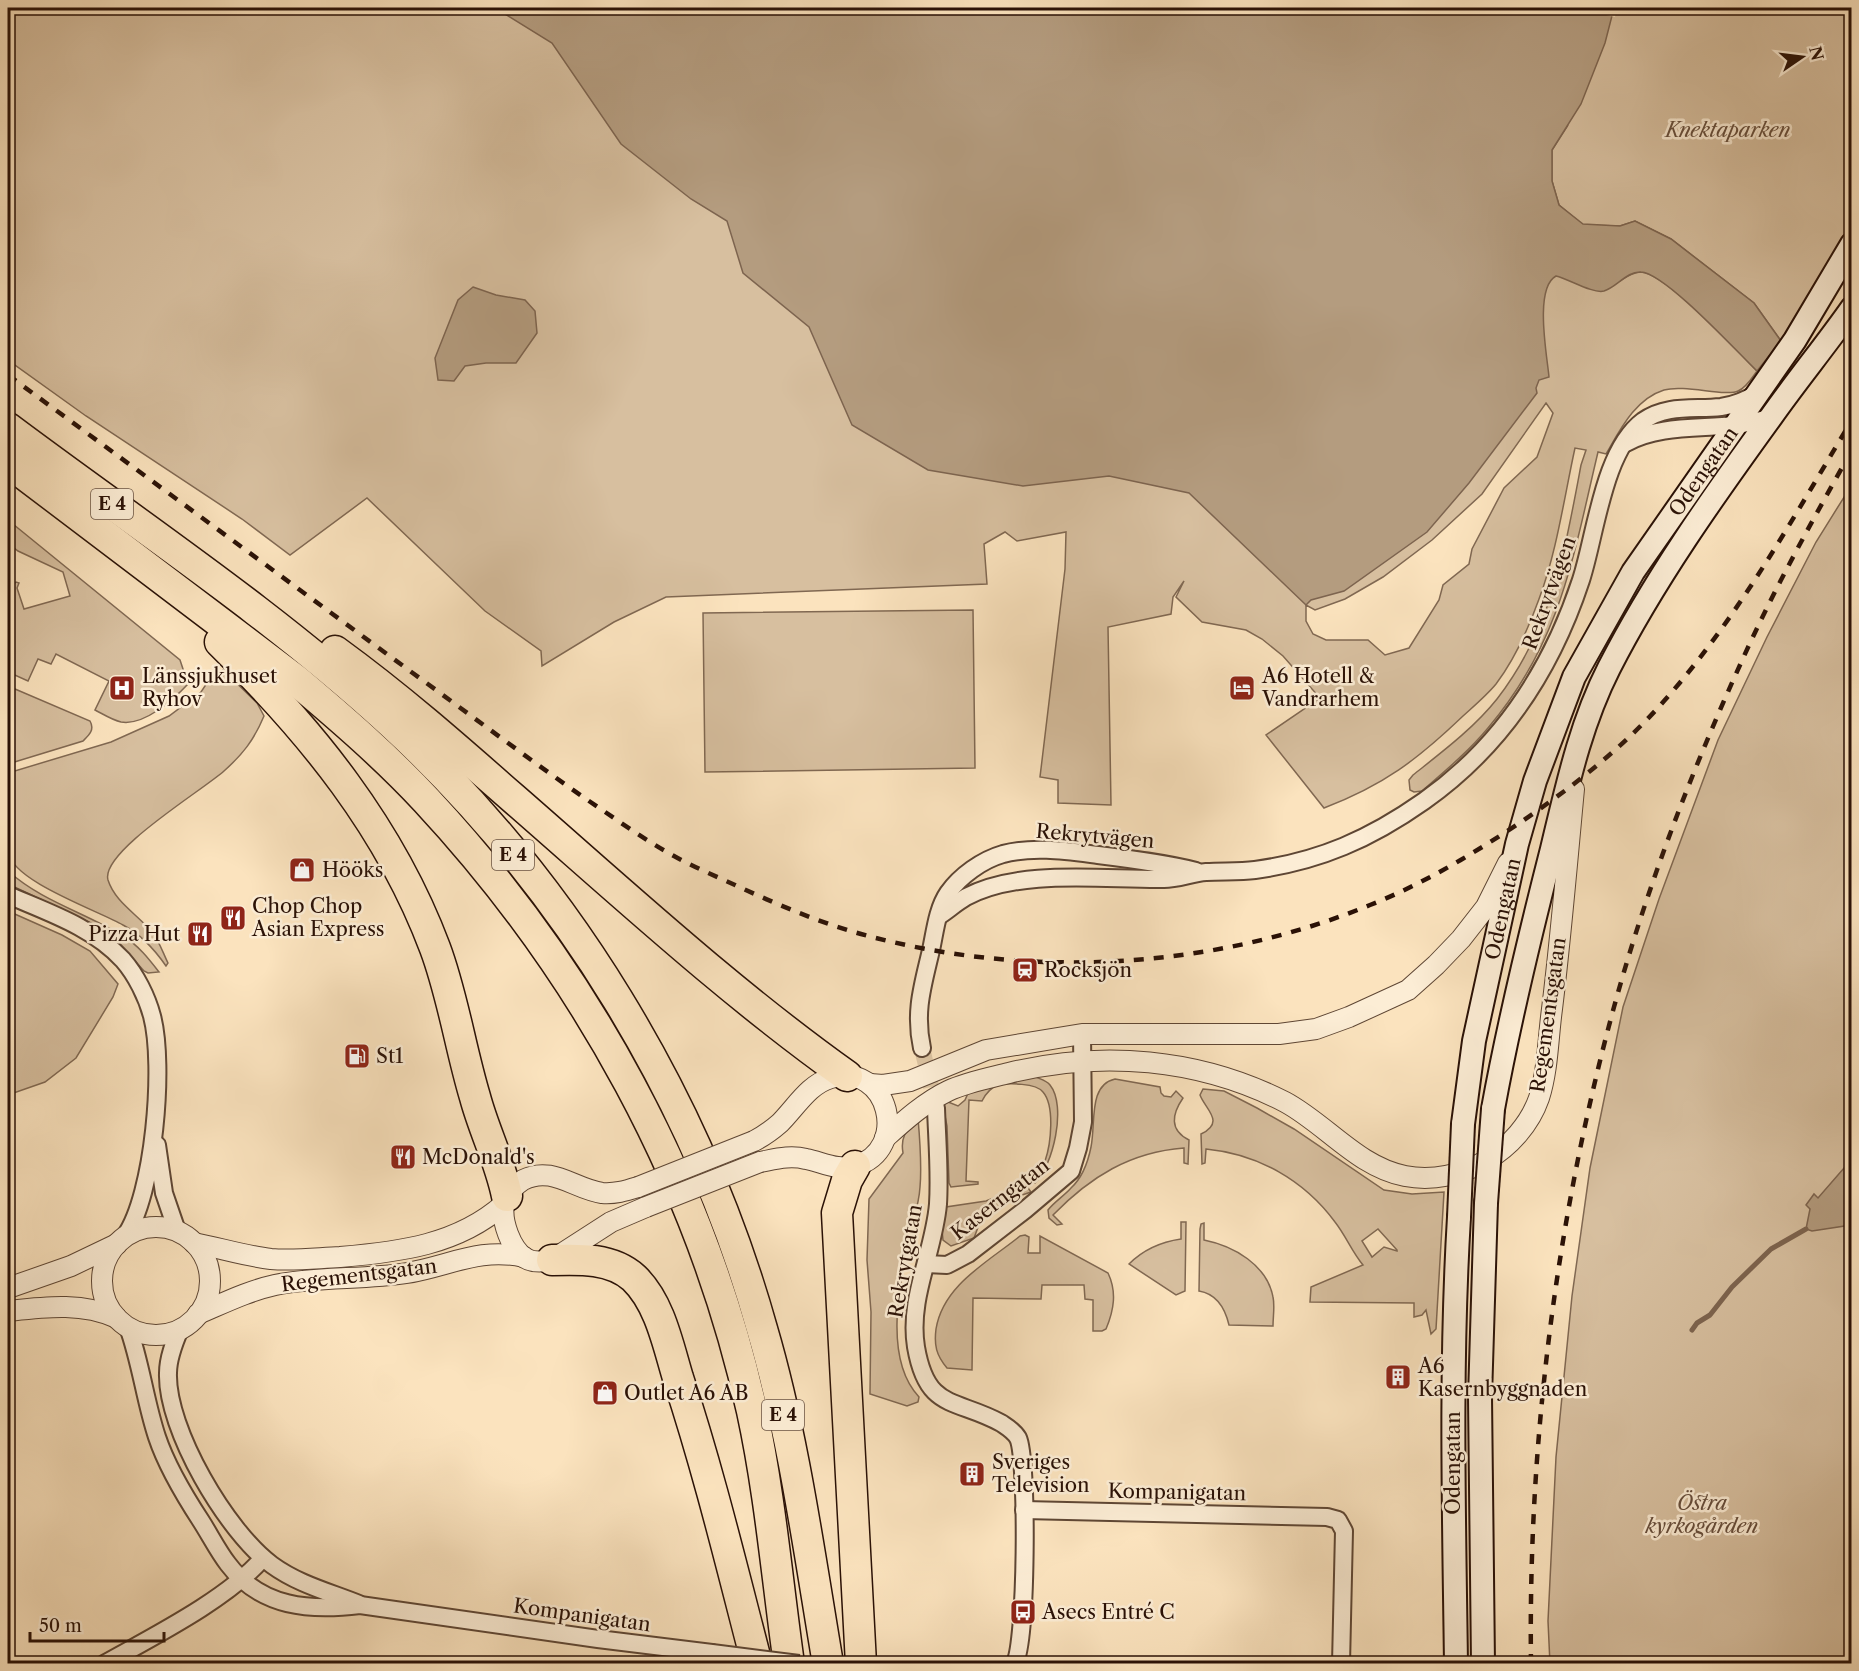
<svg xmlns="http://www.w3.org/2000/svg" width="1859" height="1671" font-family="'Libre Caslon Text',serif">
	<rect width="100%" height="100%" fill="#fbe3be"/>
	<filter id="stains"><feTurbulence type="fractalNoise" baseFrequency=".00333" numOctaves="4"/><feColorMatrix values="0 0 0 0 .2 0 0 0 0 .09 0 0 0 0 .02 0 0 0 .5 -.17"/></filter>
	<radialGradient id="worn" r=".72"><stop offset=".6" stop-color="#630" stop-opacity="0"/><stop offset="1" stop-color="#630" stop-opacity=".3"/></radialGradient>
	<g fill="#d7bf9f" stroke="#806852" stroke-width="1.5" fill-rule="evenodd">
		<path d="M8 8H1851V221L1842 241 1781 341 1754 303 1671 239 1635 221 1620 226 1583 225 1559 205 1552 181V150L1568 125 1549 148 1548 178 1556 207 1583 227 1752 305 1780 344 1760 371 1677 290 1642 265 1616 283C1623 279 1632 272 1641 272 1666 273 1737 351 1757 371 1752 378 1746 388 1738 391 1726 397 1684 384 1664 390 1635 399 1620 430 1606 454L1598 452C1573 557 1561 642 1488 728 1468 752 1445 771 1422 791L1414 792 1410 790 1409 780 1413 775C1442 752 1474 728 1497 699 1552 628 1565 550 1581 465L1586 450 1575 448C1564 498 1557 551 1539 599 1529 627 1514 660 1496 684 1487 695 1474 706 1463 716 1417 760 1384 785 1324 808L1266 735 1320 698 1283 656 1262 639 1246 630 1202 622 1176 597 1184 581 1173 597 1171 614 1108 627 1111 805 1058 803V780L1040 777 1065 569 1066 532 1017 541 1005 532 984 544 987 584 666 597 614 622 542 666 541 651 485 611 367 498 290 555 242 519 86 416 8 360ZM1546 403 1553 413 1537 457 1504 488 1472 549 1469 564 1443 585 1439 600 1409 648 1385 655 1368 640H1326L1313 634 1306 621V605L1315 610 1345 599 1383 577 1432 540 1482 494Z"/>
		<polygon points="1851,486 1851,1663 1550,1664 1548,1621 1556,1457 1572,1296 1590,1168 1623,1007 1659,899 1718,740 1767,637 1816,542"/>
		<path d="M8 520 180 660 188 684C173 700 144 726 121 722 112 720 103 714 95 710L109 681 56 654 51 664 38 659 28 681 8 672C7 653 1 594 16 582L19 583 17 588 24 609 70 596 63 572 18 551 8 543Z"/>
		<polygon points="973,610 975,768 705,772 703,613"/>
		<path d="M223 670 257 703 264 716C254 740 243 754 224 771 203 790 100 852 108 880 115 902 137 914 151 931 159 940 163 953 168 963L166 966C155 950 140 934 123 925 99 911 12 881 9 853L13 850 12 843 8 842V773L111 742 169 716 201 692 209 680Z"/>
		<path d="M8 686 90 721C95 730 89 735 83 741L8 764Z"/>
		<path d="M8 871C43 902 84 912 123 936 138 945 149 959 159 972L148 973 144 971 121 945 95 925 8 884Z"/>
		<polygon points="8,911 62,935 90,951 118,984 113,997 76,1058 45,1082 8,1095"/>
		<path d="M1034 1076C1039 1079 1046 1080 1050 1085 1067 1106 1053 1166 1035 1183L1032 1180C1038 1174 1043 1168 1045 1161 1051 1144 1055 1106 1043 1092 1036 1083 1009 1083 998 1085 990 1088 986 1093 982 1101L969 1100 966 1181 978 1182V1184L951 1187 949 1183 947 1126 942 1101 943 1100 958 1106 965 1100 969 1091Z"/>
		<path d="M1115 1079 1160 1087 1161 1093 1164 1096 1171 1097 1176 1091 1183 1098C1172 1114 1169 1130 1189 1140L1188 1164 1184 1163V1148C1130 1152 1090 1177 1053 1215L1062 1224 1057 1225 1049 1218 1048 1210C1054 1202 1064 1196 1071 1188 1083 1177 1088 1162 1091 1147 1096 1123 1088 1085 1115 1079Z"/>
		<path d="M1203 1089 1224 1091 1257 1108 1294 1129 1384 1190 1412 1194 1444 1192 1436 1329 1431 1334 1426 1310 1422 1315 1414 1317V1303L1310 1302 1311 1287 1363 1265C1352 1252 1346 1236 1335 1222 1304 1180 1258 1154 1206 1149L1205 1163 1202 1164 1201 1134C1226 1122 1205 1109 1200 1095ZM1378 1229 1397 1250V1251L1384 1247 1372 1257 1362 1241Z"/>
		<path d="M918 1118C920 1141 922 1165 920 1187 919 1206 912 1223 908 1242 899 1288 884 1360 919 1397L918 1402 907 1406 870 1394 871 1312 867 1260 869 1199 903 1153C900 1136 907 1130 918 1118Z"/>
		<polygon points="1026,1185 1031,1192 1013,1198 980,1222 974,1238 951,1246 943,1240 942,1230 946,1207 986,1201"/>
		<path d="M1181 1222H1186L1185 1291 1176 1295 1129 1264C1144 1249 1160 1242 1181 1239Z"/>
		<path d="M1204 1223V1240C1234 1246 1267 1265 1273 1297 1275 1306 1273 1316 1273 1326L1229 1325C1225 1308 1217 1294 1199 1291L1200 1229 1201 1224Z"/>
		<path d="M1025 1235 1029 1237 1028 1253H1040V1236L1108 1273C1117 1292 1114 1310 1106 1329L1102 1331H1093V1300L1085 1299 1084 1285H1042L1041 1299 973 1298 972 1370 947 1368C936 1355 934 1345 936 1329 943 1285 988 1262 1020 1236Z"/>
	</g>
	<g fill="#b49c7f" stroke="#7d644f" stroke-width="1.5">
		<path d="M495 8H1614L1605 43 1581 104 1552 150V181L1559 205 1583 224 1620 226 1635 221 1671 239 1754 303 1781 341 1757 371C1737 352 1665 273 1641 272 1627 271 1617 287 1604 291 1593 294 1569 279 1556 276 1534 288 1547 355 1549 377L1539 380 1536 388 1537 393 1469 483 1427 532 1344 591 1311 600 1306 605 1189 493 1109 476 1023 486 928 470 852 425 809 327 743 273 727 221 691 199 621 144 552 43Z"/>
		<polygon points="473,287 496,295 525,300 535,311 537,333 516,363 486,363 465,366 454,381 438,380 435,358 458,300"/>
		<polygon points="1851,1160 1851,1225 1812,1231 1806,1229 1810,1209 1806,1205 1814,1194 1818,1198"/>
	</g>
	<polygon fill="#fbe3be" points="1576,8 1602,8 1616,11 1615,17"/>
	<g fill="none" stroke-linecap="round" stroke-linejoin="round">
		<polyline stroke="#7d644f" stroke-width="5" points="1692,1330 1697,1323 1710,1315 1732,1287 1771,1249 1806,1229"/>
		<polyline stroke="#dcc4a2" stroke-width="16" stroke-dasharray="16 8" stroke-linecap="butt" points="922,1048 936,1108"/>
		<defs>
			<g id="minor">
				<path d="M1626 443C1658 425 1699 429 1735 425 1747 424 1759 421 1771 417"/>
				<path d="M8 895C47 912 93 927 123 960 136 975 147 997 152 1016 165 1065 154 1195 125 1236"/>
				<path d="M939 916C948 910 956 903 966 897 1020 868 1104 880 1164 879 1178 879 1192 873 1206 872 1223 871 1239 872 1255 870 1320 861 1370 839 1424 801 1502 746 1551 671 1581 580 1596 534 1603 451 1643 421 1667 404 1694 410 1721 407 1735 405 1745 400 1757 394"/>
				<path d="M922 1048C914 1011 923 985 931 950 935 932 937 909 948 893 960 876 982 860 1003 854 1034 846 1066 851 1098 855 1131 859 1164 863 1196 871"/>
				<path d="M936 1108C937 1139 940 1172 938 1204 934 1252 908 1298 916 1347 927 1411 955 1398 1001 1423 1007 1427 1014 1431 1018 1438 1028 1458 1027 1647 1014 1664"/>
				<polyline points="157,1145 164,1193 177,1231"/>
				<polyline points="926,1264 947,1265 968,1254 1025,1210 1071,1171 1078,1148 1083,1122 1082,1034"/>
				<path d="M128 1327C141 1363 145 1401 157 1437 167 1467 184 1495 201 1521 210 1535 218 1551 228 1564 261 1608 310 1611 360 1605L598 1639 712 1653"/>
				<path d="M180 1329C174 1343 168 1358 168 1373 166 1429 227 1532 272 1565 298 1584 329 1592 359 1604"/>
				<polyline points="1024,1510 1327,1517 1338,1520 1344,1531 1341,1664"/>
				<path d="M104 1664C152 1637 228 1599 263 1558"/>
			</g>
			<g id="tertiary">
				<polyline points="870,1084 883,1085 910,1081 986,1050 1082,1034 1279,1034 1316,1029 1349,1017 1408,990 1436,965 1461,939 1486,907 1508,863"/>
				<path d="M885 1138C904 1121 925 1102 948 1091 967 1082 989 1078 1009 1073 1101 1050 1199 1058 1285 1102 1326 1124 1358 1167 1405 1176 1460 1187 1521 1150 1539 1098 1548 1070 1548 1038 1552 1009 1561 936 1567 863 1574 789"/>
				<path d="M754 1141C764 1136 772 1130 780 1123 796 1107 809 1084 831 1078 889 1061 911 1150 855 1166 838 1171 822 1162 806 1159 790 1155 776 1159 760 1162"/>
				<path d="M638 1187C625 1191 615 1194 602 1193 574 1189 552 1165 523 1180 515 1185 505 1195 504 1205 501 1221 511 1249 525 1258 533 1263 543 1262 552 1260L611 1222 646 1207"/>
				<circle cx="156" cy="1281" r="54"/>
				<path d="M194 1243C220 1248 245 1256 271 1259 294 1261 317 1258 340 1257 399 1252 458 1245 504 1204"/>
				<polyline points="8,1288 71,1266 117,1244"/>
				<path d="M8 1311C45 1307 82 1302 117 1318"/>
				<path d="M198 1314C224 1303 248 1291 275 1285 318 1276 364 1280 407 1273 449 1266 480 1247 524 1257"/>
			</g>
			<g id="secondary">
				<path d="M1493 1109C1509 1021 1530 935 1552 849 1567 787 1580 725 1609 668 1654 580 1713 497 1771 417 1797 380 1826 345 1852 308"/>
				<path id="s1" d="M1463 1124 1474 1041 1517 844 1535 781 1574 677 1633 572 1795 340 1852 244"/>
				<path d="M1456 1664C1454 1514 1450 1366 1459 1217"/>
				<polyline points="1483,1664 1480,1397 1486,1203"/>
			</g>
			<g id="motorway">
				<path d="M8 428C136 524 270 612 389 721 566 883 697 1098 762 1329 794 1438 809 1552 828 1664"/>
				<path d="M8 462 297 681C342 719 386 757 426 800 585 971 701 1182 752 1411 770 1494 777 1579 789 1664"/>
				<path d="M220 642C311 731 390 828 435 948 453 996 460 1047 475 1097 484 1131 500 1161 507 1196"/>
				<path d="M335 651C397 696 455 747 513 798 622 893 729 992 847 1076"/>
				<polyline points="855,1166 847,1180 837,1213 861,1664"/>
				<path d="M552 1260C580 1259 612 1258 634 1278 660 1303 668 1345 678 1378 709 1472 732 1568 757 1664"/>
			</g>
		</defs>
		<use href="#minor" stroke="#5e4634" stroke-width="20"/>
		<use href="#tertiary" stroke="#5e4634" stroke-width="22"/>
		<use href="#secondary" stroke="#2a1106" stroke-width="26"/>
		<use href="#motorway" stroke="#2a1106" stroke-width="33"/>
		<use href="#minor" stroke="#fcedd5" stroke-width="16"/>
		<use href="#tertiary" stroke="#fcedd5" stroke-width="20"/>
		<use href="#secondary" stroke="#fcedd5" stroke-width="22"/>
		<use href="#motorway" stroke="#fbe3be" stroke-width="30"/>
		<g stroke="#2a1106" stroke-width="4.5" stroke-dasharray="10 10" stroke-linecap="butt">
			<path d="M8 375C147 477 286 580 425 682 480 722 534 763 589 801 617 820 645 840 674 856 694 867 715 876 735 885 776 904 818 922 861 934 1027 980 1211 970 1370 905 1423 884 1471 855 1518 824 1571 788 1622 749 1664 701 1739 617 1794 516 1852 420"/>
			<path d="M1531 1664C1528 1443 1556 1220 1614 1007 1646 890 1690 775 1740 665 1773 591 1812 521 1852 450"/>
		</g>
		<defs>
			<polyline id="minor-bridge" points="712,1653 799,1664"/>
			<g id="tertiary-bridge">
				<polyline points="638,1187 754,1141"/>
				<polyline points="646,1207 760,1162"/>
			</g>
			<g id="secondary-bridge">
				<polyline points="1486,1203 1493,1109"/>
				<polyline points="1459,1217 1463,1124"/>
			</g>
		</defs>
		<use href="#minor-bridge" stroke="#5e4634" stroke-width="20" stroke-linecap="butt"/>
		<use href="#tertiary-bridge" stroke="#5e4634" stroke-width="22" stroke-linecap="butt"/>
		<use href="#secondary-bridge" stroke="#2a1106" stroke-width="26" stroke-linecap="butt"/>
		<use href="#minor-bridge" stroke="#fcedd5" stroke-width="16"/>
		<use href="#tertiary-bridge" stroke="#fcedd5" stroke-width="20"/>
		<use href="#secondary-bridge" stroke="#fcedd5" stroke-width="22"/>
	</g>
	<defs>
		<symbol id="hospital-square" viewBox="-11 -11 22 22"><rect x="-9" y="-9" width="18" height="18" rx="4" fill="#8f2418" stroke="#fcedd5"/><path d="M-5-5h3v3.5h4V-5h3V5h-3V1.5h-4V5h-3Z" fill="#fff"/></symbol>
		<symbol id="hotel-square" viewBox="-11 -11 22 22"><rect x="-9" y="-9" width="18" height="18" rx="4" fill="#8f2418" stroke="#fcedd5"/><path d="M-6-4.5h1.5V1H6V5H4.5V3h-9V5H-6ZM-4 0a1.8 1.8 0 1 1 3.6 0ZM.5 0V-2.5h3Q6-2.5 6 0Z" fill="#fff"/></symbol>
		<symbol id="shop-square" viewBox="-11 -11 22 22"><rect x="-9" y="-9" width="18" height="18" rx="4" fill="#8f2418" stroke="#fcedd5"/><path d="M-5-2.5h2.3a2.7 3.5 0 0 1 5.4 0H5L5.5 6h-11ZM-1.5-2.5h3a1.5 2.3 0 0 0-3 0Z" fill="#fff"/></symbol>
		<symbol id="restaurant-square" viewBox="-11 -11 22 22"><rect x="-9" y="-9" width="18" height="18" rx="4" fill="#8f2418" stroke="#fcedd5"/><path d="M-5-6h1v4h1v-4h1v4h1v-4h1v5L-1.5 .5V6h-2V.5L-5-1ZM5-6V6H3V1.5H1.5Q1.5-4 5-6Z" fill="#fff"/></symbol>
		<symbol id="station-square" viewBox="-11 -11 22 22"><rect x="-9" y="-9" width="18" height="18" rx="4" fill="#8f2418" stroke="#fcedd5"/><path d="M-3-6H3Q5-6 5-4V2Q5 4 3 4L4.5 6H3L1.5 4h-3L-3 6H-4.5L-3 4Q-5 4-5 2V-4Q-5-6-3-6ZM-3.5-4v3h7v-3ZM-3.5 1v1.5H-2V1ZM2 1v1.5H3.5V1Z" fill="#fff"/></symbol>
		<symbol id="fuel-square" viewBox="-11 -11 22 22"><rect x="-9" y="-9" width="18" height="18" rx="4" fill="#8f2418" stroke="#fcedd5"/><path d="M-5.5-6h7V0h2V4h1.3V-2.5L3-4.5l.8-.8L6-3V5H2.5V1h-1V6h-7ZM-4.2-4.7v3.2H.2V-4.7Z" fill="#fff"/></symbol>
		<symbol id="building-square" viewBox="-11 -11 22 22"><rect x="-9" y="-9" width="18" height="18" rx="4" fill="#8f2418" stroke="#fcedd5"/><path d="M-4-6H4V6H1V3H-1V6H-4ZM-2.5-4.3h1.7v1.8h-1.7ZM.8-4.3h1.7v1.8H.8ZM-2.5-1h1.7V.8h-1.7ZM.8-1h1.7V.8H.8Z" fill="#fff"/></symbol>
		<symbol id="bus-square" viewBox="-11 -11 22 22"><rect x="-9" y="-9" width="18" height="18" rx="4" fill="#8f2418" stroke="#fcedd5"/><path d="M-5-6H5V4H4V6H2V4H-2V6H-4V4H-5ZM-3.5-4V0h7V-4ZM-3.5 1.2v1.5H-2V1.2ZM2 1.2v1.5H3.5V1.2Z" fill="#fff"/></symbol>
	</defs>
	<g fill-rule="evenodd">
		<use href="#hospital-square" x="107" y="673" width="30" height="30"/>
		<use href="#hotel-square" x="1227" y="673" width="30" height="30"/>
		<use href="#shop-square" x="287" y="855" width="30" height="30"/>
		<use href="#restaurant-square" x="218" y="903" width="30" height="30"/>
		<use href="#restaurant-square" x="185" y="919" width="30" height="30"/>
		<use href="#station-square" x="1010" y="955" width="30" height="30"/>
		<use href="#fuel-square" x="342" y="1041" width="30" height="30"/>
		<use href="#restaurant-square" x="388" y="1142" width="30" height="30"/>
		<use href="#building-square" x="1383" y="1362" width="30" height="30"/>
		<use href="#shop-square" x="590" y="1378" width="30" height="30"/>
		<use href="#building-square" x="957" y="1459" width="30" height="30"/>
		<use href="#bus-square" x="1008" y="1597" width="30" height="30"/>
	</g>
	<g text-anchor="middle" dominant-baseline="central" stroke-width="5" stroke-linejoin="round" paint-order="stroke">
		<g fill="#fcedd5" stroke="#695344" stroke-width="1.5">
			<rect x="91" y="489" width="42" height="30" rx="4.5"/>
			<rect x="492" y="840" width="42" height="30" rx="4.5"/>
			<rect x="762" y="1400" width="42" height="30" rx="4.5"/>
		</g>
		<g font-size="18" font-weight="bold" fill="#2a1106">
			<text x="112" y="504">E 4</text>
			<text x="513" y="855">E 4</text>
			<text x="783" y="1415">E 4</text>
		</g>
		<g font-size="20" font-style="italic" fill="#674e3c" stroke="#fcedd5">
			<text x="1728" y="130">Knektaparken</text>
			<text x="1702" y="1503">Östra<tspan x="1702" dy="23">kyrkogården</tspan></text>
		</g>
		<g font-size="20" fill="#2a1106" stroke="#fcedd5">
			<text stroke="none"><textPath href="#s1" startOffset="705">Odengatan</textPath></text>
			<text transform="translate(1549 593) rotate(-70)">Rekrytvägen</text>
			<text transform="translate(1095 836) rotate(5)">Rekrytvägen</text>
			<text stroke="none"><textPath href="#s1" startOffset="219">Odengatan</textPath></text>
			<text transform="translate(1548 1015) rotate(-82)">Regementsgatan</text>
			<text transform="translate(1000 1199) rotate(-38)">Kaserngatan</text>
			<text transform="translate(905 1261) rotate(-80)">Rekrytgatan</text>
			<text transform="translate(359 1275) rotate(-7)">Regementsgatan</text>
			<text transform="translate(1453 1463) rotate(-90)">Odengatan</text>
			<text transform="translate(1177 1492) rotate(1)">Kompanigatan</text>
			<text transform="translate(582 1615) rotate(8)">Kompanigatan</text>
		</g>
		<g font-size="20" fill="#2a1106" stroke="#fcedd5" text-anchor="start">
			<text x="142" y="676">Länssjukhuset<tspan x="142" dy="23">Ryhov</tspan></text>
			<text x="1262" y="676">A6 Hotell &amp;<tspan x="1262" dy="23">Vandrarhem</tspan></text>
			<text x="322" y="870">Hööks</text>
			<text x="252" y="906">Chop Chop<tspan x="252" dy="23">Asian Express</tspan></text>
			<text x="180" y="934" text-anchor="end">Pizza Hut</text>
			<text x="1044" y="970">Rocksjön</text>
			<text x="376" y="1056">St1</text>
			<text x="422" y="1157">McDonald's</text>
			<text x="1418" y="1366">A6<tspan x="1418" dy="23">Kasernbyggnaden</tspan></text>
			<text x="624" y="1393">Outlet A6 AB</text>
			<text x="992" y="1462">Sveriges<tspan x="992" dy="23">Television</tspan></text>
			<text x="1042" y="1612">Asecs Entré C</text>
		</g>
	</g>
	<rect width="1859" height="1671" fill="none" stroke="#fbe3be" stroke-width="30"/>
	<rect x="9" y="9" width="1841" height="1653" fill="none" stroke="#2a1106" stroke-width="3"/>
	<rect x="15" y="15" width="1829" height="1641" fill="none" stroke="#2a1106" stroke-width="1.5"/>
	<g transform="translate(1802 57) rotate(76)" stroke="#fcedd5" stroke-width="4.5" paint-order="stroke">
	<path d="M0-4.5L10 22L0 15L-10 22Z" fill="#2a1106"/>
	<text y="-9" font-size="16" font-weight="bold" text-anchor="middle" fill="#2a1106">N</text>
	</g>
	<path d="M30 1632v9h134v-9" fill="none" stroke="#2a1106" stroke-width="3"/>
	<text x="39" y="1632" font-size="18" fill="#2a1106" stroke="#fcedd5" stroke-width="4.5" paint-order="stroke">50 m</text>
	<rect width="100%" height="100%" filter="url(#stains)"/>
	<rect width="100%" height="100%" fill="url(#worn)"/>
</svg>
